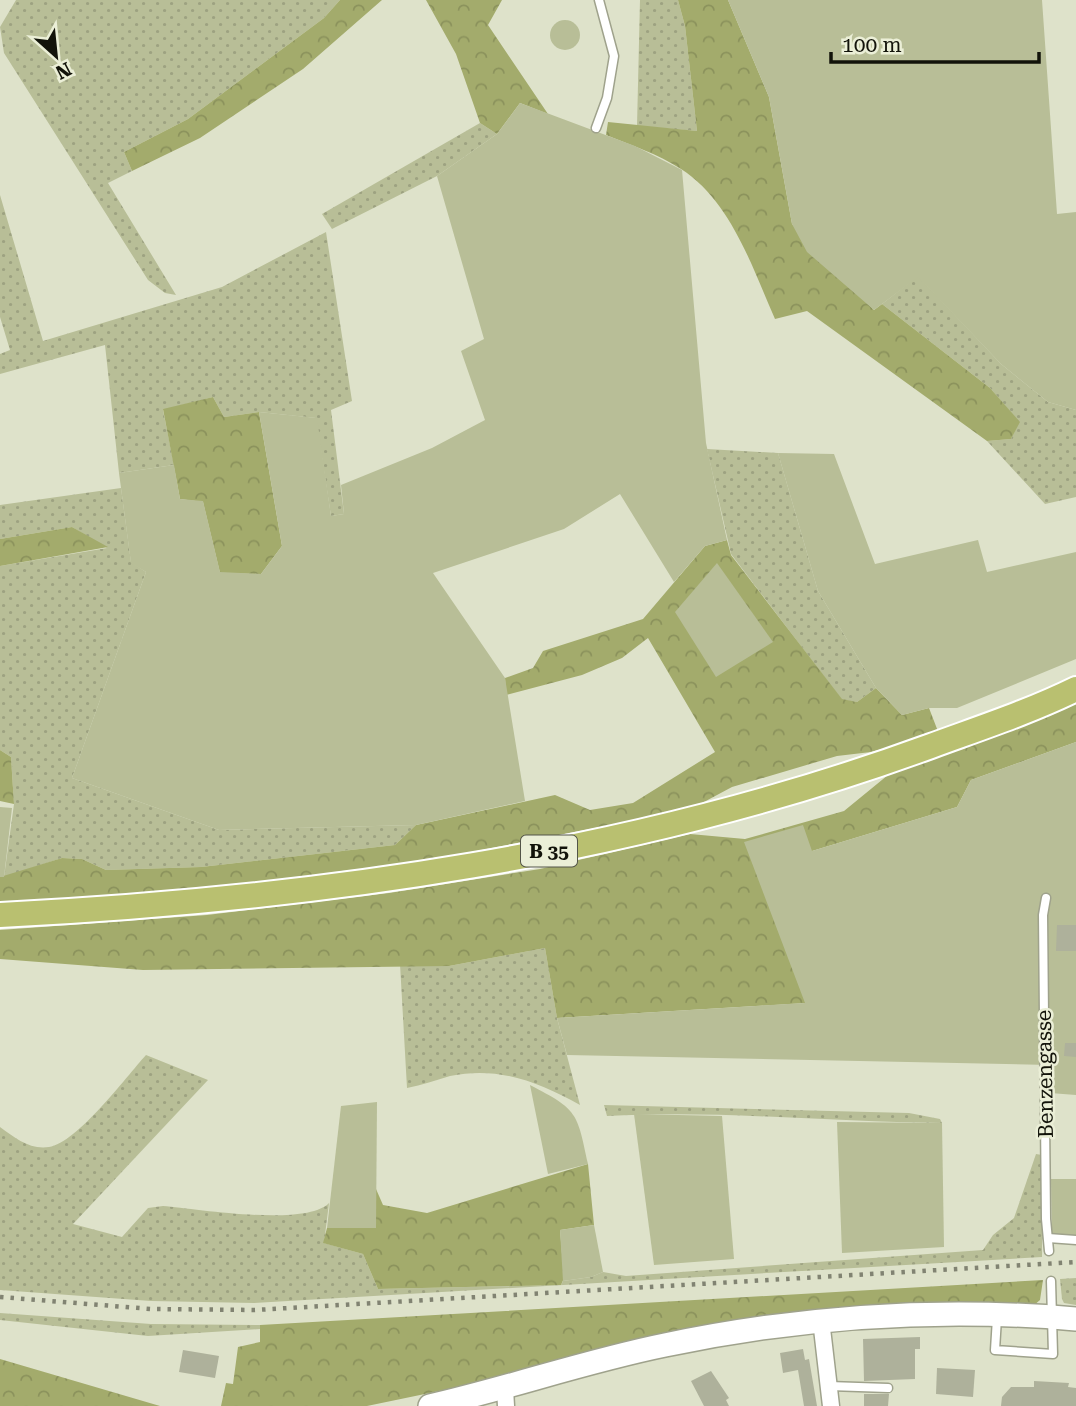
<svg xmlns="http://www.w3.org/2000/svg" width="1076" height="1406" font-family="'Roboto Serif',serif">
	<defs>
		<pattern id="grass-dots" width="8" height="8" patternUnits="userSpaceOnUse" patternTransform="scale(1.75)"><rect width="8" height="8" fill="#b8be97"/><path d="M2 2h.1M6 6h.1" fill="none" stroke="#9da281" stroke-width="1.8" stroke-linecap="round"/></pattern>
		<pattern id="forest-crowns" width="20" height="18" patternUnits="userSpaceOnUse" patternTransform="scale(1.75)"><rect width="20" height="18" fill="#a3ab6c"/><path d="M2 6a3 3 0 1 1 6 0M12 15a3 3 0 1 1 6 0" fill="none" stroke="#8b925c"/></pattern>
	</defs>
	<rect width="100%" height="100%" fill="#dee2ca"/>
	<g fill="url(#grass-dots)">
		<polygon points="16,0 340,0 324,18 188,119 124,152 132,171 108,183 176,295 165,293 148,280 4,53 0,27"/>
		<polygon points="640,0 678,0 685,26 697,131 637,126"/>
		<polygon points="480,123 497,134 437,176 332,229 322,214"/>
		<polygon points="0,195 43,341 222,287 326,232 352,401 331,410 344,514 331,516 316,418 259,412 224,417 213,397 163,410 174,465 119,473 105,345 0,374 0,354 10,350 0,317"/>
		<polygon points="918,276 1001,364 1048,402 1076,410 1076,497 1045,504 987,441 1011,439 1019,422 990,388 882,304"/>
		<polygon points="707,449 778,453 818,591 876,688 857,702 842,700 731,554"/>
		<polygon points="121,488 131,562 146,572 72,778 219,830 416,825 395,845 201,867 106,870 82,859 62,858 4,877 14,804 11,757 0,750 0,566 107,548 72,527 0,539 0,505"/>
		<path d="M545 948 557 1018 580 1105C538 1082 499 1066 450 1076 436 1080 422 1085 407 1088L400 964 449 966Z"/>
		<path d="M146 1055 208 1080 73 1224 122 1237 148 1208 163 1206C198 1209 306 1227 329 1203L324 1243 363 1254 378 1289 561 1285 563 1281 591 1277 603 1272 626 1276 983 1250 993 1235 1014 1218 1036 1154 1042 1155V1257L254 1303 151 1301 0 1290V1127C15 1138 30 1150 49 1147 77 1143 126 1077 146 1055Z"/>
		<path d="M604 1105 909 1113 940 1119 942 1123C830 1122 719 1110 607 1116Z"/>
		<polygon points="1076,1278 1076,1305 1064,1303 1062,1299 1060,1279"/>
		<polygon points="0,1313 151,1324 260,1325 260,1329 148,1336 0,1320"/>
	</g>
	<g fill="url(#forest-crowns)">
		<polygon points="340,0 382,0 303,69 200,138 132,171 124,152 188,119 324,18"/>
		<polygon points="426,0 502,0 488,25 548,114 520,103 497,134 480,123 456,54"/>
		<path d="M678 0H728L769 97 792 224 874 310 882 304 990 388 1020 422 1011 439 987 441 807 311 775 319C752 267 731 201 681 169 658 154 631 145 606 135L608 122 697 131 685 26Z"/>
		<polygon points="213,397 224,417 259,412 282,546 261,574 220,573 203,502 180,499 163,409"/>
		<polygon points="72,527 108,547 0,566 0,539"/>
		<polygon points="727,540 731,555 842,699 857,702 876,688 902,715 929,708 939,734 871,752 837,756 732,787 689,810 372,871 182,892 0,906 0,877 62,858 82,859 106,870 201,867 395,845 416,825 555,795 590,810 633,803 715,752 648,638 622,658 582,675 506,695 505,678 533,668 543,651 643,619 705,546"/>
		<polygon points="1076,702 1076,742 971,780 957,807 812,851 806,1003 557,1018 545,948 449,966 143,970 0,959 0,930 207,915 389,893 540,869 690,834 745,839 844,811 888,775"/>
		<polygon points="0,750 11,757 14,804 0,801"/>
		<polygon points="588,1164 594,1225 560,1230 564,1278 561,1285 378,1289 363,1254 323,1243 327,1228 376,1228 376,1189 383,1205 427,1213"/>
		<polygon points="1043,1280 1040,1300 1033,1306 964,1304 502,1378 367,1406 221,1406 226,1383 233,1384 238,1347 260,1342 260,1325"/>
		<polygon points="0,1359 160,1406 0,1406"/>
	</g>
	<g fill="#b8be97">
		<polygon points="728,0 1042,0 1057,214 1076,212 1076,410 1048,402 1001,364 918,277 874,310 807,252 792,224 769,97"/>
		<circle cx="565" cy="35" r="15"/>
		<polygon points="520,103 635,146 682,170 706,443 727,540 705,546 674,582 620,494 564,529 433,573 505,678 525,801 416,825 219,830 72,778 146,572 131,563 119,473 174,465 180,499 203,501 220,572 261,574 282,546 259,412 317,418 331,516 344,514 341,485 432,448 485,420 461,351 484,339 437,176 497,134"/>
		<polygon points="778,453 834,454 875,564 978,540 987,572 1076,552 1076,659 957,708 929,708 902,715 876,688 818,591"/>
		<polygon points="717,563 773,642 716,677 675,612"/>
		<polygon points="1076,742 1076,1095 1050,1093 1050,1065 567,1055 557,1018 805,1003 744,842 803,825 812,851 957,807 971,780"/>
		<polygon points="0,807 12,808 4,877 0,877"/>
		<path d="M530 1085C578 1110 577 1112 588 1164L548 1174Z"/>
		<polygon points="377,1102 376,1228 327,1228 341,1106"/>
		<polygon points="634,1114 722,1116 734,1259 654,1265"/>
		<polygon points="837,1122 942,1123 944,1247 842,1253"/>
		<polygon points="1051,1179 1076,1179 1076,1237 1052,1236"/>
		<polygon points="594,1225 603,1272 591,1277 563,1281 560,1230"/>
	</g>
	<g fill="#aeb19b">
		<polygon points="1057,925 1076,925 1076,951 1056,951"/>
		<polygon points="1065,1043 1076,1043 1076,1057 1064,1056"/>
		<polygon points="920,1337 920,1349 915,1349 915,1379 864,1381 863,1339"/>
		<polygon points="803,1349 805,1360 809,1359 817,1406 804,1406 798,1370 783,1373 780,1353"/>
		<polygon points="183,1350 219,1356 215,1378 179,1372"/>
		<polygon points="937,1368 975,1370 973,1397 936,1394"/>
		<polygon points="711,1371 729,1398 726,1400 729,1406 704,1406 691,1381"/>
		<polygon points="1034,1381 1069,1383 1068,1387 1076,1388 1076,1406 1001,1406 1002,1397 1011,1387 1034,1387"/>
		<polygon points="864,1394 889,1394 888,1406 864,1406"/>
	</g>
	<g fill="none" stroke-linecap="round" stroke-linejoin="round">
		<defs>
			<g id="service">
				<polyline points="596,128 607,98 614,56 599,0"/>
				<polyline points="1046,898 1043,915 1046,1219 1049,1251"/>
				<polyline points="1048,1238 1076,1240"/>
				<polyline points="997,1318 995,1350 1053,1354 1051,1281"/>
				<polyline points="829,1386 888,1388"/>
			</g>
			<g id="minor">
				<polyline points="821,1320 831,1406"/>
				<polyline points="505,1389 506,1406"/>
			</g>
			<path id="secondary" d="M430 1406C509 1388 586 1361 665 1345 799 1317 939 1307 1076 1319"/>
			<path id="primary" d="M0 915C316 899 633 855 931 746 980 728 1029 712 1076 689"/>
		</defs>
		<use href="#service" stroke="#9fa28c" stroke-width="11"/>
		<use href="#minor" stroke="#9fa28c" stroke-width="19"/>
		<use href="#secondary" stroke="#9fa28c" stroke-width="26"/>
		<use href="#primary" stroke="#fff" stroke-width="28"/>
		<use href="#service" stroke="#fff" stroke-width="8"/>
		<use href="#minor" stroke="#fff" stroke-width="16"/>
		<use href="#secondary" stroke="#fff" stroke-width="23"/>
		<use href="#primary" stroke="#b9c070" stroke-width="24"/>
		<polyline stroke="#818372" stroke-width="4.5" stroke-dasharray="3.5 7" stroke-linecap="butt" points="0,1297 151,1309 255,1310 1076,1262"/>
	</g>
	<g text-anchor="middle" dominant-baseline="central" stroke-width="5" stroke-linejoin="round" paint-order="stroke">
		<rect fill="#ebefd7" stroke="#535548" stroke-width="2" x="521" y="835.5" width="56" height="31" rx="5"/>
		<g font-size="19" font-weight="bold" fill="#12130a">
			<text x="549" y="851">B 35</text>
		</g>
		<g font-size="21" fill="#12130a" stroke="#ebefd7">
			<text transform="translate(1045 1074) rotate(-91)">Benzengasse</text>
		</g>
	</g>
	<g transform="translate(56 56) rotate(153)" stroke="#ebefd7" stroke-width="5" paint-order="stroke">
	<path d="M0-5L12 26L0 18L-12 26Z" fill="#12130a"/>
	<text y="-10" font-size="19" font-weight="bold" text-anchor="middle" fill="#12130a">N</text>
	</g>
	<path d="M831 52v10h208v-10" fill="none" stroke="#12130a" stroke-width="3.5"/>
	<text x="842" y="52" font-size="21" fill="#12130a" stroke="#ebefd7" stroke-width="5" paint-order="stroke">100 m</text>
</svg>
